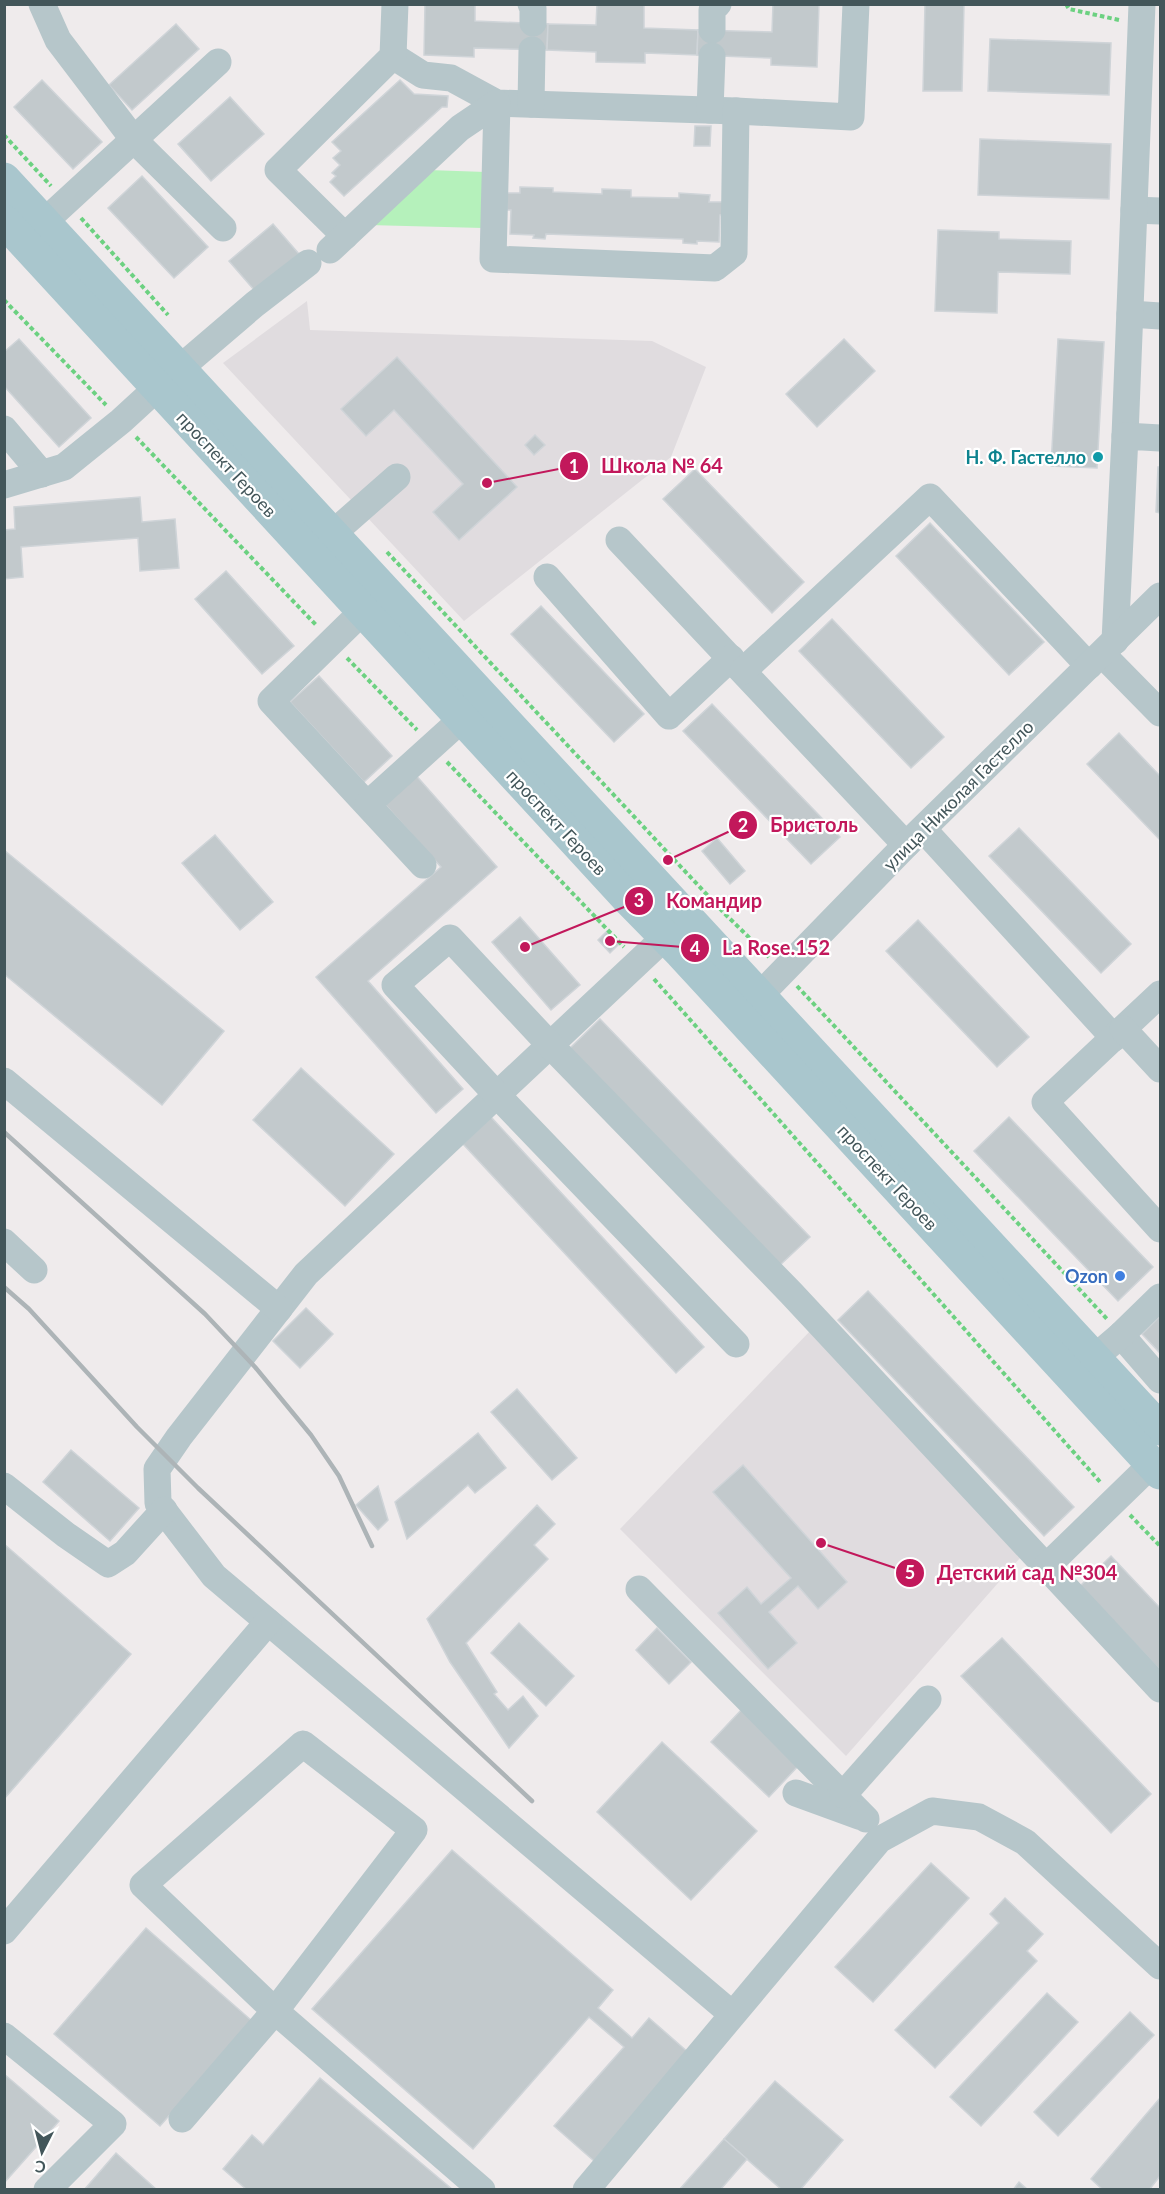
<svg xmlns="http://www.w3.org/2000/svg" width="1165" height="2194" font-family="Lato,sans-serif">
	<rect width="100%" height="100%" fill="#efebec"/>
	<g fill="#e0dcdf">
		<polygon points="307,301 310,330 652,341 706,367 671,457 464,621 223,363"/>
		<polygon points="811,1330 1020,1558 846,1756 620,1529"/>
	</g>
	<polygon fill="#b5f1bb" points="428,170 486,172 483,228 368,225"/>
	<g fill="#c2c9cc" stroke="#cfd4d8" stroke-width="1.5">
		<polygon points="425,4 475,4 475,21 548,24 547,50 474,48 474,57 424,55"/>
		<polygon points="597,4 644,4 644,28 698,30 697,55 645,53 645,63 596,62 596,52 547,50 548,24 596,25"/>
		<polygon points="773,4 819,4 817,67 771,65 771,58 697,55 698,30 772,32"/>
		<polygon points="925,4 964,4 962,91 923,91"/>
		<polygon points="176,24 199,49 132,110 109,85"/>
		<polygon points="990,39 1111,43 1109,95 988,91"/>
		<polygon points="42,80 102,142 73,169 14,107"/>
		<polygon points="400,80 414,94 448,96 447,107 442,107 344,196 330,182 336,176 332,173 340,165 333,158 341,151 332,142"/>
		<polygon points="230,97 264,134 211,181 178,144"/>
		<polygon points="695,126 711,126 710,146 694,146"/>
		<polygon points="980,139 1111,144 1109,199 978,195"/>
		<polygon points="142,176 208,247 174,278 108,208"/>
		<polygon points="520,187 553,188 553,192 602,194 602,189 631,190 631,197 679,198 679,193 710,195 709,202 724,202 723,215 720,215 719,242 697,241 697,244 683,243 683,239 546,234 545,239 533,238 534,235 510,234 511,210 507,210 507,193 520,193"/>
		<polygon points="273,224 299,254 255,291 229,261"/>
		<polygon points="938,230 999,232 999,239 1071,241 1070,274 998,272 997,313 935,311"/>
		<polygon points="19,339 91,418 59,447 4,386 4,352"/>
		<polygon points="844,339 875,371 817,427 786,394"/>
		<polygon points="1058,339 1104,342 1097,468 1051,466"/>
		<polygon points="397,357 517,487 459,540 433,512 463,484 394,410 366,436 341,409"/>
		<polygon points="535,435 545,445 534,455 525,445"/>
		<polygon points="1158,467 1160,467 1160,513 1156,512"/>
		<polygon points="695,469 804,582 772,613 663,499"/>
		<polygon points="140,497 142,522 175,519 179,568 140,571 138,538 21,547 23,577 4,579 4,530 15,529 14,507"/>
		<polygon points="930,523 1044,642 1009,675 896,556"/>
		<polygon points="226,571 294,646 262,674 195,599"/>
		<polygon points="541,606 644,714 614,742 511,634"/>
		<polygon points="832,619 944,737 911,768 799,651"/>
		<polygon points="319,676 392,756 364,782 290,702"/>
		<polygon points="712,704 840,837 811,864 683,731"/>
		<polygon points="1119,733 1160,776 1160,840 1087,764"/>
		<polygon points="413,772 497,867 368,981 463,1089 436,1113 316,977 441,867 381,800"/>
		<polygon points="1019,828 1131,944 1101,973 989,856"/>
		<polygon points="215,835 273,902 240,930 182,863"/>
		<polygon points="717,838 745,871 730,884 702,851"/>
		<polygon points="4,850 224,1031 162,1105 4,974"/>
		<polygon points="520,917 580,985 551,1010 492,942"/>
		<polygon points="918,920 1029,1037 997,1067 886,951"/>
		<polygon points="607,931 619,944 610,953 598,940"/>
		<polygon points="600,1019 810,1237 779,1266 570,1048"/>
		<polygon points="301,1068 394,1154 345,1206 253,1120"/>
		<polygon points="491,1117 704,1347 676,1373 463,1144"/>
		<polygon points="1009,1117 1153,1267 1118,1301 974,1151"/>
		<polygon points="868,1291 1074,1507 1044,1536 838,1320"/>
		<polygon points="306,1308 333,1334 300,1368 273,1341"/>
		<polygon points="1160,1316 1160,1353 1142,1334"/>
		<polygon points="517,1389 577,1458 552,1480 491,1412"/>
		<polygon points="478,1433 506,1468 475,1493 468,1485 407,1539 395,1502"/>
		<polygon points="71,1450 139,1508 110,1541 43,1482"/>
		<polygon points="743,1465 847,1582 818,1609 798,1586 769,1612 797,1643 768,1669 718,1613 747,1587 761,1604 791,1578 713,1492"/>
		<polygon points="378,1486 388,1520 378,1530 356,1505"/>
		<polygon points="537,1505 555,1524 534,1545 548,1559 466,1643 497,1692 494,1694 508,1710 523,1696 538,1716 509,1748 450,1662 427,1619"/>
		<polygon points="4,1544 131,1654 4,1799"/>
		<polygon points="1111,1556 1160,1608 1160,1670 1080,1586"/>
		<polygon points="519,1623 574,1676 546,1706 491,1653"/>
		<polygon points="657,1628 691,1662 669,1684 636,1650"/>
		<polygon points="1002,1638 1151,1794 1111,1833 961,1676"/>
		<polygon points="743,1708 801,1763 769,1797 711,1742"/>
		<polygon points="662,1742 757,1831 691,1900 597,1812"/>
		<polygon points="452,1850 613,1990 598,2008 632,2038 649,2018 689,2053 594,2161 554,2126 624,2047 589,2017 473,2149 312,2009"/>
		<polygon points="931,1863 969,1898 873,2002 835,1967"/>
		<polygon points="1005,1898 1043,1934 1027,1951 1037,1961 935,2068 895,2030 999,1923 990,1914"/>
		<polygon points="146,1928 252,2021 160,2126 54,2034"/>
		<polygon points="1047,1993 1078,2022 981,2126 950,2097"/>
		<polygon points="1130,2012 1154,2035 1058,2136 1034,2112"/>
		<polygon points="4,2074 59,2121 4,2183"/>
		<polygon points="320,2078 453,2190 247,2190 223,2169 252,2135 263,2145"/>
		<polygon points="775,2081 843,2140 800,2190 782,2190 724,2139"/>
		<polygon points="1160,2098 1160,2176 1149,2190 1103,2190 1091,2179"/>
		<polygon points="724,2139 747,2159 720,2190 679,2190"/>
		<polygon points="116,2153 157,2190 84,2190"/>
		<polygon points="1019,2182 1028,2190 1013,2190"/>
	</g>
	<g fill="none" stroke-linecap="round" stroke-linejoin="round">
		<g stroke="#6cd181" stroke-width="4" stroke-dasharray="4.5 3" stroke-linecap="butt">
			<polyline points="1066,4 1069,9 1119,20"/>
			<polyline points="4,135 51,186"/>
			<polyline points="81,218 168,315"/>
			<polyline points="4,300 106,405"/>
			<polyline points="136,437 317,626"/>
			<polyline points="387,552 724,913 769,957"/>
			<polyline points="347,658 417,730"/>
			<polyline points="447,762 624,947"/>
			<polyline points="654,979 1101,1483"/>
			<polyline points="797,986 1107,1319"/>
			<polyline points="1130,1515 1160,1546"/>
		</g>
		<g stroke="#b6c6ca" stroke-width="27">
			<polyline points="42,4 58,40 134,140 223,228"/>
			<polyline points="531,4 533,8 533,23"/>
			<polyline points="712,30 712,10 718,4"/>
			<polyline points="393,56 423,75 451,78 497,103 736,111"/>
			<polyline points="531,104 532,50"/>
			<polyline points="710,110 712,56"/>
			<polyline points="1134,210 1160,211"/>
			<polyline points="44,222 218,62"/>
			<polyline points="345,236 278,170 393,56 395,4"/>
			<polyline points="330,250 460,128 497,103 493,259 715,268 734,253 736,111 851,117 856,4"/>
			<polyline points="1130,314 1160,316"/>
			<polyline points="179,369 255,304 308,263"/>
			<polyline points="4,429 42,474"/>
			<polyline points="1125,436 1142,4"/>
			<polyline points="4,485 64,467 121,421 157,388"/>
			<polyline points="332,534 397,477"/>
			<polyline points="619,540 906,845"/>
			<polyline points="547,577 669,716 731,658"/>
			<polyline points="363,611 271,701 423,865"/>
			<polyline points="1115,641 1125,436 1160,438"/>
			<polyline points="1102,654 1160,713"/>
			<polyline points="743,671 930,497 1089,666"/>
			<polyline points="368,804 462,719"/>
			<polyline points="923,829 1114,1038"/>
			<polyline points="679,924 306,1274 179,1437 157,1469 158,1503 214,1576 732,2014"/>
			<polyline points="1160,994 1045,1102 1160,1229"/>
			<polyline points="759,996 906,845 1160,596"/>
			<polyline points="1123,1029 1160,1069"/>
			<polyline points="4,1081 279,1309"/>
			<polyline points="4,1242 34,1270"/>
			<polyline points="1121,1335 1160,1380"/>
			<polyline points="736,1344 496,1094 395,985 450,938 550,1045 791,1293 1160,1689"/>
			<polyline points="1094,1358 1121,1335 1160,1297"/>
			<polyline points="4,1486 66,1535 108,1564 125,1553 164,1510"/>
			<polyline points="1047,1566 1152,1464"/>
			<polyline points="639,1589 866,1819"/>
			<polyline points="796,1793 859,1816"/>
			<polyline points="843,1795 928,1699"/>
			<polyline points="4,1931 268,1622"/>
			<polyline points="4,2036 113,2124 47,2190"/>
			<polyline points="182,2119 275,2011 414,1830 303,1744 143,1885 275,2011 482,2190"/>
			<polyline points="586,2190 879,1840 932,1811 979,1817 1025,1842 1160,1966"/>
		</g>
		<g stroke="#a9c6cd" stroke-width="33">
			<polyline points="4,179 1160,1429"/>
			<polyline points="4,221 630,901 681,953 1160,1473"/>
		</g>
		<g stroke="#adb4b7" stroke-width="4.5">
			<polyline points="4,1132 205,1314 255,1367 311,1435 339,1476 372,1546"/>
			<polyline points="4,1287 29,1309 137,1427 198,1488 532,1801"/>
		</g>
	</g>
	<circle fill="#0f9aa8" stroke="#fff" stroke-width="2" cx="1098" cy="457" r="6"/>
	<circle fill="#3f7fe0" stroke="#fff" stroke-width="2" cx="1120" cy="1276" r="6"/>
	<g text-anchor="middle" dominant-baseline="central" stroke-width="4.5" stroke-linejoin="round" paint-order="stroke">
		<g font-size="18" font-weight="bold" fill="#0d838f" stroke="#fff" text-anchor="end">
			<text x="1086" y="457">Н. Ф. Гастелло</text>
		</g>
		<g font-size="18" fill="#43565a" stroke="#fff">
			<text transform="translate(227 464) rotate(47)">проспект Героев</text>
			<text transform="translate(958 795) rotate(-45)">улица Николая Гастелло</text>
			<text transform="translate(557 822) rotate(47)">проспект Героев</text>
			<text transform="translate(888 1177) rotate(47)">проспект Героев</text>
		</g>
		<g font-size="18" font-weight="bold" fill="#366cbe" stroke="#fff" text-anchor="end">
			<text x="1108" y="1276">Ozon</text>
		</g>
	</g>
	<path fill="none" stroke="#c2185b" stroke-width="2" d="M487 483L574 466M668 860L743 825M525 947L639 901M610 941L695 948M821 1543L910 1573"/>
	<g fill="#c2185b" stroke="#fff" stroke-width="2">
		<circle cx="487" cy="483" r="6"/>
		<circle cx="668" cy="860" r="6"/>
		<circle cx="525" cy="947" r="6"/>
		<circle cx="610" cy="941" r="6"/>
		<circle cx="821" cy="1543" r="6"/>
		<circle cx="574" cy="466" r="15"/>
		<circle cx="743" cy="825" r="15"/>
		<circle cx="639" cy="901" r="15"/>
		<circle cx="695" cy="948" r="15"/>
		<circle cx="910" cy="1573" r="15"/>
	</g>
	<g font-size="18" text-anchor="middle" font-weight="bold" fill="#fff">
		<text x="574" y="473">1</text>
		<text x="743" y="832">2</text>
		<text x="639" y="907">3</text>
		<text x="695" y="955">4</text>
		<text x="910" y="1579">5</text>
	</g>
	<g font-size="20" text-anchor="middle" font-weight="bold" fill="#c2185b" stroke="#fff" stroke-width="4.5" stroke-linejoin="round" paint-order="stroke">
		<text x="662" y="473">Школа № 64</text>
		<text x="814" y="832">Бристоль</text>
		<text x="714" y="908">Командир</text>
		<text x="776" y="955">La Rose.152</text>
		<text x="1027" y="1580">Детский сад №304</text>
	</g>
	<rect width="1165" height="2194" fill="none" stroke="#43565a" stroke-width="12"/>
	<g transform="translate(42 2152) rotate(186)" stroke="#ffffff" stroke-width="4.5" paint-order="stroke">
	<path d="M0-4.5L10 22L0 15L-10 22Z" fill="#43565a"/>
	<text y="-9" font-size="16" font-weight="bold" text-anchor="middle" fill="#43565a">С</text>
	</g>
</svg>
